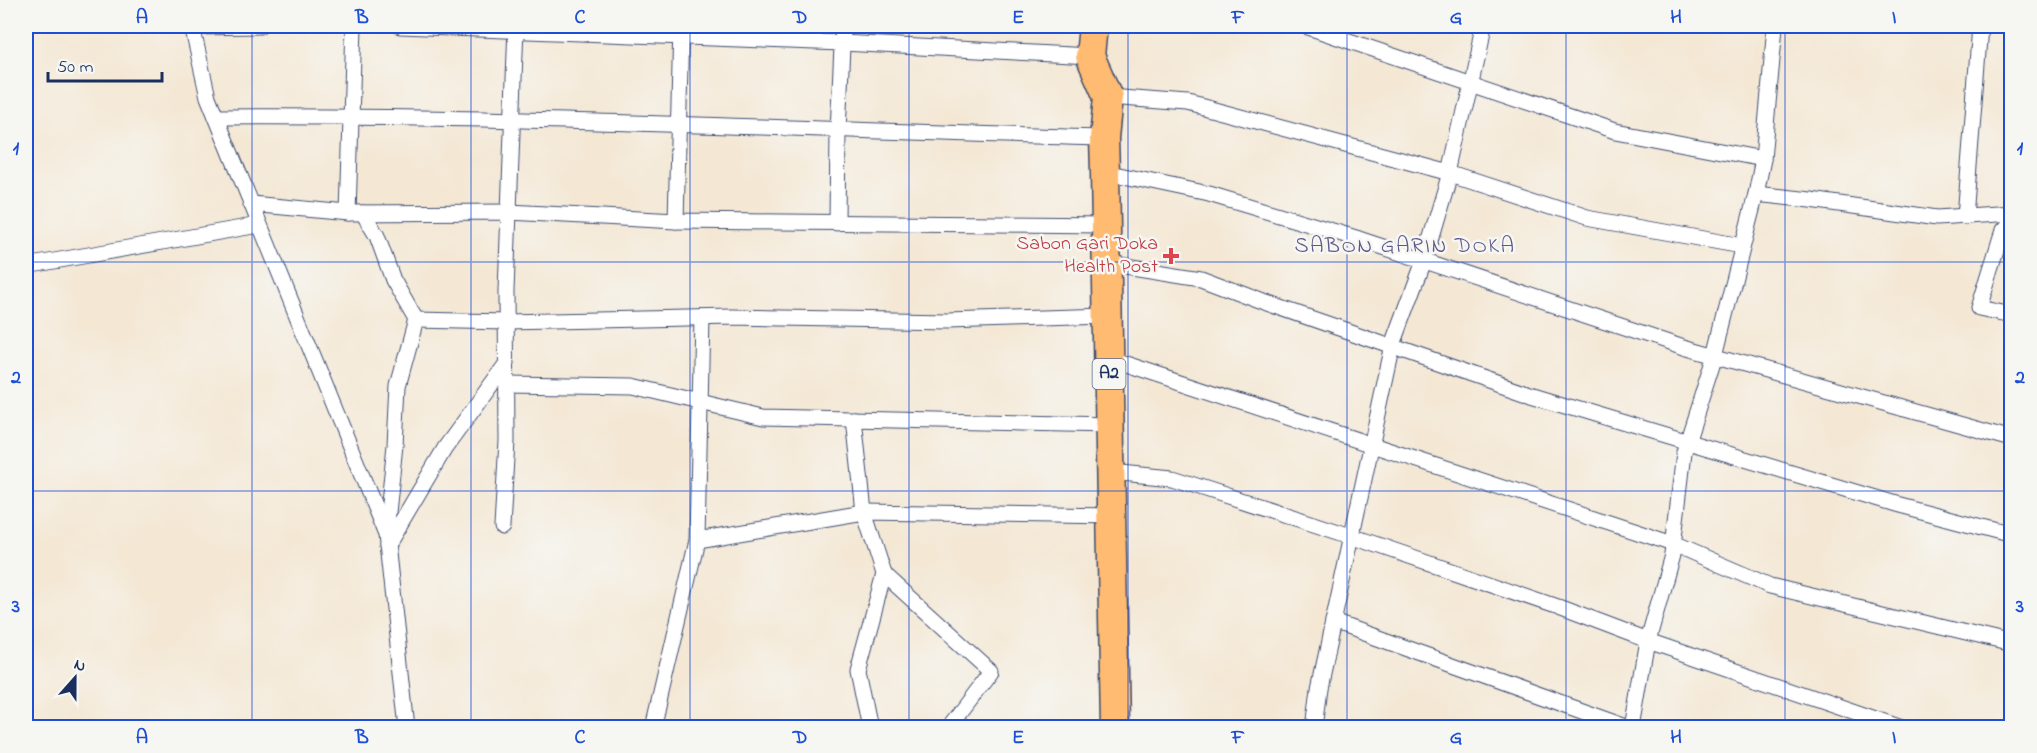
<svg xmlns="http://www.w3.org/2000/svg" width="2037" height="753" font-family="'Indie Flower',sans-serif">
	<rect width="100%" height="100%" fill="#f6f6f2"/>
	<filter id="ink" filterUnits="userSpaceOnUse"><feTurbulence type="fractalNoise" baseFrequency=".0167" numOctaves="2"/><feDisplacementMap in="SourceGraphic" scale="12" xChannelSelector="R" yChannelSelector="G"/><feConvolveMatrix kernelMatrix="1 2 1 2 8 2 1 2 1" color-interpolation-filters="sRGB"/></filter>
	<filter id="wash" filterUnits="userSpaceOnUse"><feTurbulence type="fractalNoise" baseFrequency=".008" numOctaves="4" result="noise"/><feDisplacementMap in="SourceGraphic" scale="24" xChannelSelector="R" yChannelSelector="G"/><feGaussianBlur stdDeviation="1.35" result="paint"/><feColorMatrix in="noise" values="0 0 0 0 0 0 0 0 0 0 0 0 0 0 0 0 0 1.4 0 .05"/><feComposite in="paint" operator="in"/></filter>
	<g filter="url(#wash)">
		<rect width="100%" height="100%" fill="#f4e8d5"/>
	</g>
	<g filter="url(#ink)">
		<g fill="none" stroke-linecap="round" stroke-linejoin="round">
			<defs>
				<g id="street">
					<polyline points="192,26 208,97 386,535 407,728"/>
					<polyline points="400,26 842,43 1090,56"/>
					<polyline points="1305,26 1615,131 1763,159"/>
					<polyline points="192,27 259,26"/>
					<polyline points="1108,97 1188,103 1450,173 1587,218 1742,246"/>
					<path d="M216 117C512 115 808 130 1104 138"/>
					<polyline points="1105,172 1209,194 1359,239 1684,347 2012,439"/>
					<polyline points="1756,194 1811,200 1937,218 2012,213"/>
					<polyline points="251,204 348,213 509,212 676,221 1106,225"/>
					<polyline points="348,213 354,26"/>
					<polyline points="363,213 377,236 393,280 416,320 398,386 395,445 386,532"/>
					<polyline points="1965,217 1980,26"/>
					<polyline points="676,221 681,26"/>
					<polyline points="2012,221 2003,230 1979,308 2012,315"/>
					<polyline points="837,223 838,131 843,26"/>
					<polyline points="1107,263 1201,278 1264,302 1532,395 1898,505 2012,535"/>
					<polyline points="26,266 259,225"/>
					<polyline points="416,320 506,322 732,317 947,321 1108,316"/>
					<polyline points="1108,358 1673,544 1770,586 2012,644"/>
					<polyline points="507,384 633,386 763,417 1110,425"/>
					<polyline points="854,419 864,512 884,574 991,671 948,728"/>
					<polyline points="1111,472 1172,478 1357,538 1558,607 1648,641 1902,728"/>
					<polyline points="502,527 507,441 506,291 516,26"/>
					<polyline points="697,540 864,512 1112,516"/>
					<polyline points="387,546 445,448 507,363"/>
					<polyline points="1333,622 1629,728"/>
					<polyline points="653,728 697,540 702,318"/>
					<polyline points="870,728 858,669 884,574"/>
					<polyline points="1314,728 1319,688 1393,345 1424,261 1450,173 1483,26"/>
					<polyline points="1633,728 1648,641 1672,555 1684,452 1715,355 1756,194 1763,159 1775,26"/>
				</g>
				<polyline id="highway" points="1093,26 1090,56 1108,97 1104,138 1105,172 1115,728"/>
			</defs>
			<use href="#street" stroke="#3c4b70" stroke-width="17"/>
			<use href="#highway" stroke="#3c4b70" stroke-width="31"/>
			<use href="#street" stroke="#fff" stroke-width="15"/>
			<use href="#highway" stroke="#ffbb71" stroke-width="28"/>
		</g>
	</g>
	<path fill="none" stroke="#1d4ed8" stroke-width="1.5" stroke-opacity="0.55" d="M252 26V728M471 26V728M690 26V728M909 26V728M1128 26V728M1347 26V728M1566 26V728M1785 26V728M26 262H2012M26 491H2012"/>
	<path fill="#e0444e" stroke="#f6f6f2" stroke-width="2" d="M1168 247h6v6h6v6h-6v6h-6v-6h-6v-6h6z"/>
	<g text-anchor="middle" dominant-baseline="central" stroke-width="5" stroke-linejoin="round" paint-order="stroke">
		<rect fill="#f6f6f2" stroke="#5d6b8a" stroke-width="1.5" x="1092.5" y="359" width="33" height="30" rx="4.5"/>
		<g font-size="18" font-weight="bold" fill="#1b2f5e">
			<text x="1109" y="374">A2</text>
		</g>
		<g font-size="20" fill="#be3a42" stroke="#f6f6f2" text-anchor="end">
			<text x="1158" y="244">Sabon Gari Doka<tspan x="1158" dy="23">Health Post</tspan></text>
		</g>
		<g font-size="22" letter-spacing="1.5" fill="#60588b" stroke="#f6f6f2">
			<text x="1405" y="247">SABON GARIN DOKA</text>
		</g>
	</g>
	<rect width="2037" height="753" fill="none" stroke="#f6f6f2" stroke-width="66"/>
	<g transform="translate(75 678) rotate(21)" stroke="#f6f6f2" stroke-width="4.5" paint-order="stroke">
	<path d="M0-4.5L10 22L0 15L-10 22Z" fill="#1b2f5e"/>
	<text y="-9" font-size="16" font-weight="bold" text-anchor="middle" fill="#1b2f5e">N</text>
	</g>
	<path d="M48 72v9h114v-9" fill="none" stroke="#1b2f5e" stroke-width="3"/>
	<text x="57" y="72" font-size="18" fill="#1b2f5e" stroke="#f6f6f2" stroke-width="4.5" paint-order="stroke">50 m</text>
	<rect x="33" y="33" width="1971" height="687" fill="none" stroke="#1d4ed8" stroke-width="2"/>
	<g font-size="20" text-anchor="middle" font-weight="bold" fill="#1d4ed8">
		<text x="142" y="23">A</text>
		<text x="362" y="23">B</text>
		<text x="580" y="23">C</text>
		<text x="800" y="23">D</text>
		<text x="1018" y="23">E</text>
		<text x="1238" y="23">F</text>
		<text x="1456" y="23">G</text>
		<text x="1676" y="23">H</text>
		<text x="1894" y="23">I</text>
		<text x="16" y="154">1</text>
		<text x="2020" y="154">1</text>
		<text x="16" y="383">2</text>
		<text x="2020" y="383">2</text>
		<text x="16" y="612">3</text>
		<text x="2020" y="612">3</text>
		<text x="142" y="743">A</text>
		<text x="362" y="743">B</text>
		<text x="580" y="743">C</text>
		<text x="800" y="743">D</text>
		<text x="1018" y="743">E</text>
		<text x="1238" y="743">F</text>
		<text x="1456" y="743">G</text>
		<text x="1676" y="743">H</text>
		<text x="1894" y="743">I</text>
	</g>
</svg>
